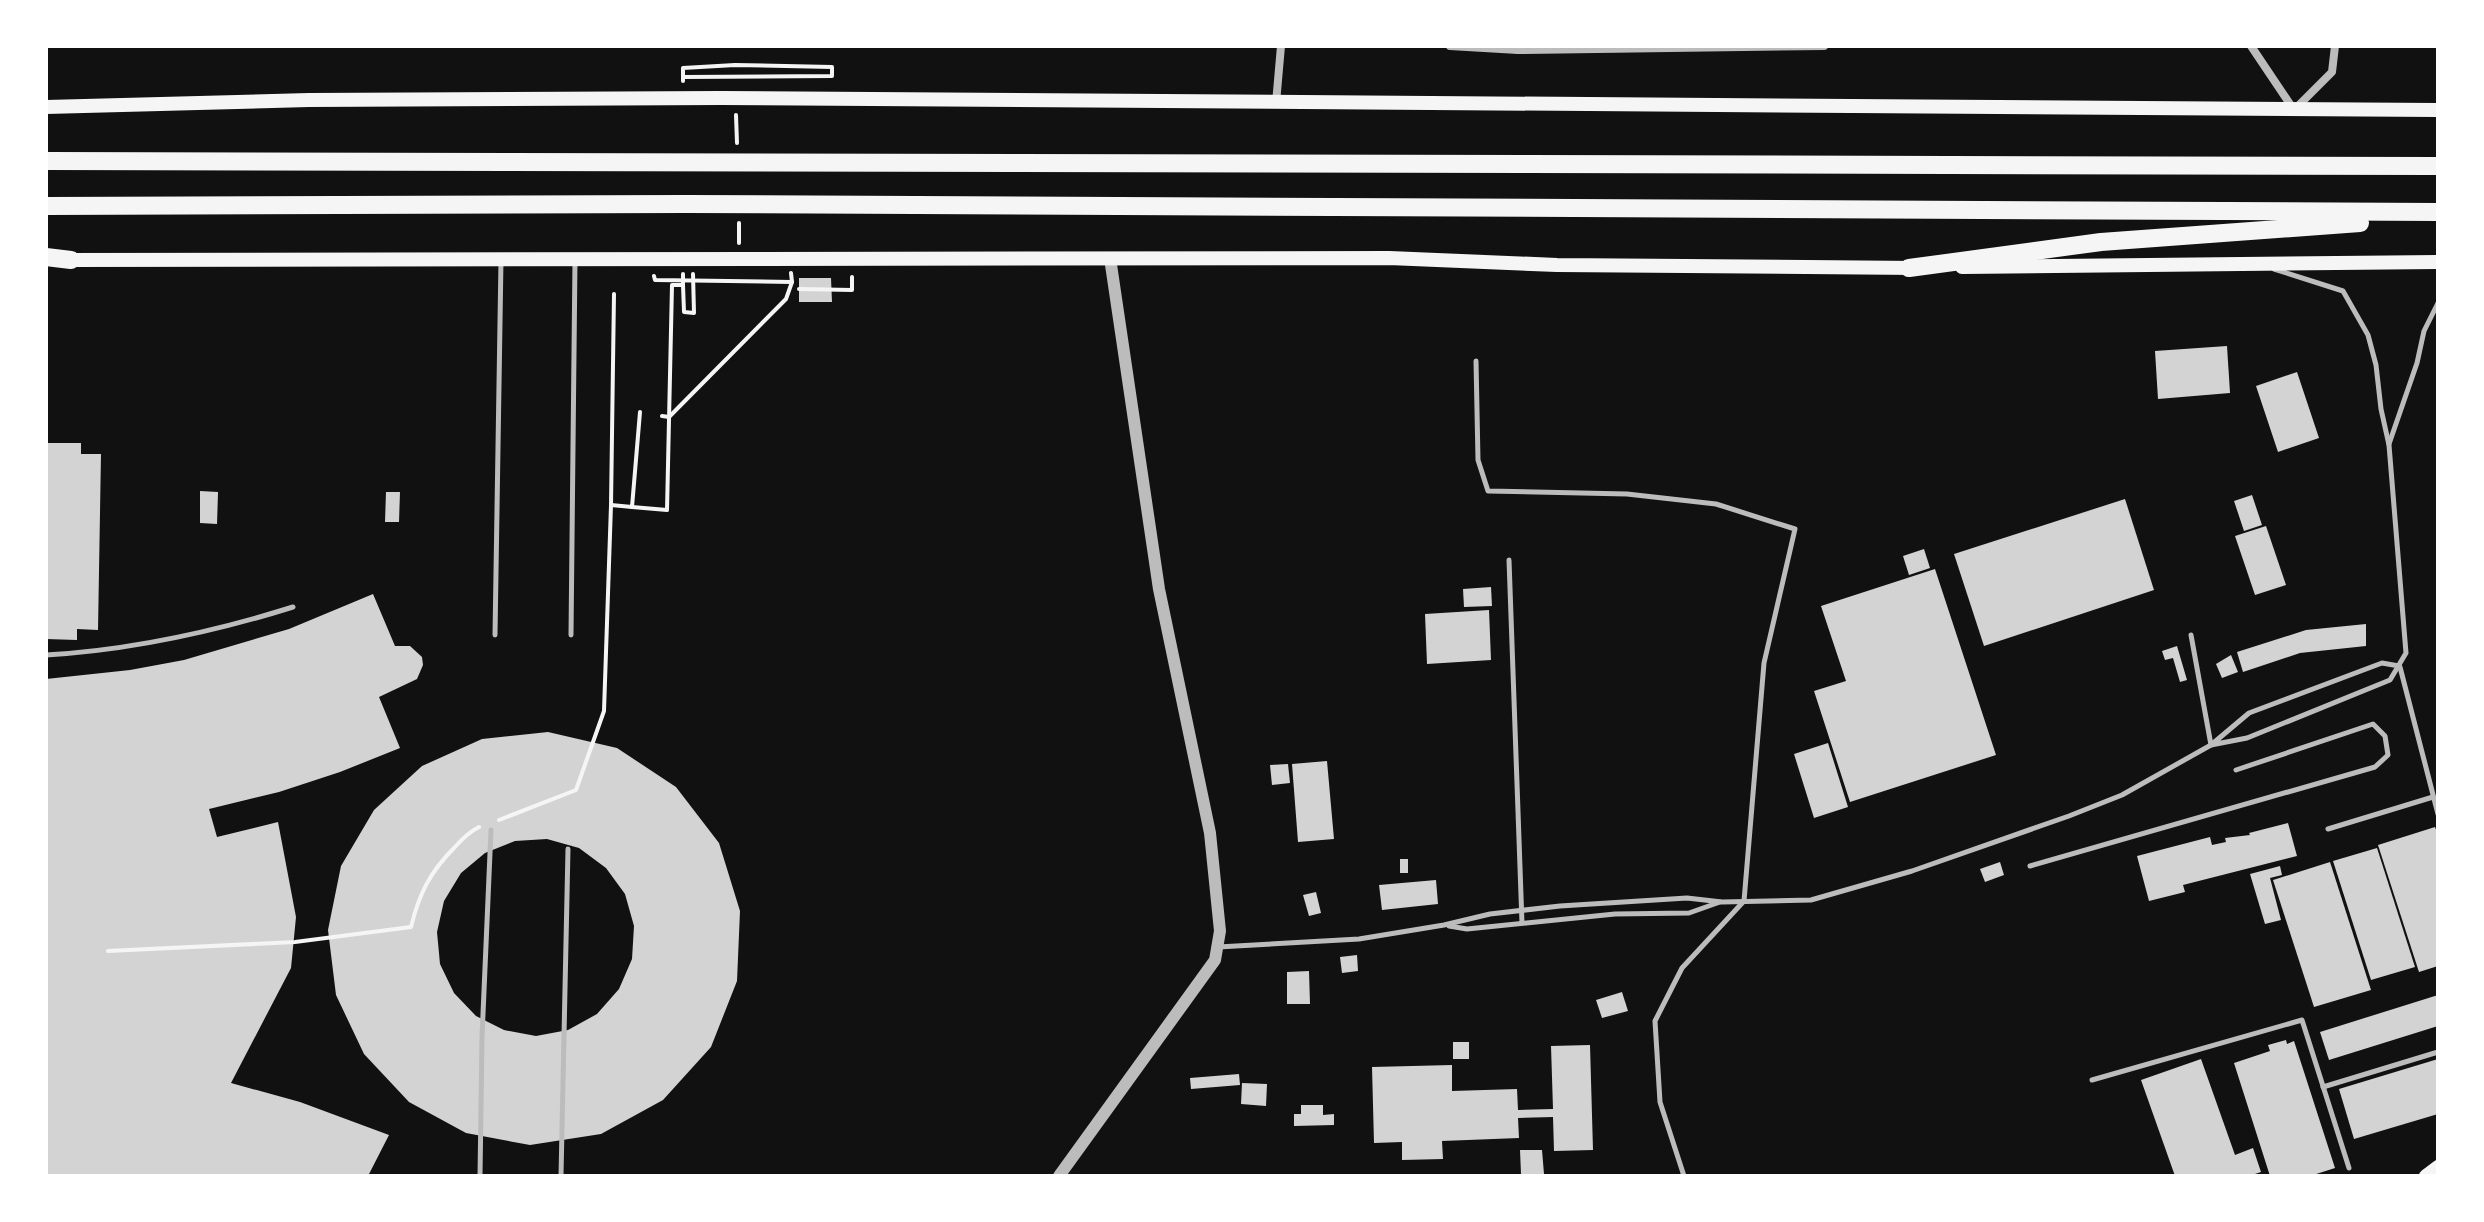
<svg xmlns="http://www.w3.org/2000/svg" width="2484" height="1222" font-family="Arial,sans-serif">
	<rect width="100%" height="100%" fill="#111"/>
	<g fill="#d3d3d3" fill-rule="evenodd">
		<polygon points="799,278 831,278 832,302 799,302"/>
		<polygon points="2227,346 2230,393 2158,399 2155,351"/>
		<polygon points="2297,372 2319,438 2278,452 2256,386"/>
		<polygon points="46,443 81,443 81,454 101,454 98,630 77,629 77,640 46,639"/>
		<polygon points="200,491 218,492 217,524 200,523"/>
		<polygon points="386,492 400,492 399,522 385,522"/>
		<polygon points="2252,495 2262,525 2244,531 2234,501"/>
		<polygon points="2125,499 2154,590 1984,646 1954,554"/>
		<polygon points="2266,526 2286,585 2255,595 2235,536"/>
		<polygon points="1924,549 1930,568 1909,575 1903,556"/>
		<polygon points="1935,569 1996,755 1850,802 1814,691 1846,681 1821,606"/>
		<polygon points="1491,587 1492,606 1464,607 1463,589"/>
		<polygon points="373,594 395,646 410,646 422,657 423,665 417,679 379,697 400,748 340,772 279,792 209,809 217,837 278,822 296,917 291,968 231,1083 300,1102 389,1135 368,1176 46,1176 46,679 130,670 184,660 289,629"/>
		<polygon points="1489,610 1491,660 1427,664 1425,614"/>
		<polygon points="2366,624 2366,646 2300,653 2243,672 2237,652 2306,630"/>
		<polygon points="2177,646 2187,680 2180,682 2173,658 2165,660 2162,651"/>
		<polygon points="2231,655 2238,672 2222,678 2216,664"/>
		<path d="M548 732 617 748 676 787 719 843 740 911 737 981 711 1047 663 1100 601 1134 530 1145 466 1133 409 1102 364 1054 336 995 328 930 341 866 374 810 422 766 482 739ZM547 839 579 848 606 868 625 894 634 926 632 959 619 989 597 1014 568 1030 536 1036 504 1030 476 1016 454 993 440 964 437 932 444 901 461 873 485 853 515 841Z"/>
		<polygon points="1828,743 1848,807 1814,818 1794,754"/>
		<polygon points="1327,761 1334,839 1298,842 1292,764"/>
		<polygon points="1288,764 1290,783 1272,785 1270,765"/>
		<polygon points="2288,823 2297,856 2183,885 2185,892 2149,901 2137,856 2210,837 2212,845 2226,842 2225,838 2250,835 2249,833"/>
		<polygon points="2435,827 2438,835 2438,966 2419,972 2378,845"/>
		<polygon points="2377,848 2415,967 2371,980 2333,861"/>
		<rect x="1400" y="859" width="8" height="14"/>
		<polygon points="2000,862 2004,875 1985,882 1980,869"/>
		<polygon points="2330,862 2371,990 2314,1007 2273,880"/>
		<polygon points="2280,866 2282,875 2270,878 2281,920 2265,924 2250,874"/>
		<polygon points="1436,880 1438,904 1382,910 1379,885"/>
		<polygon points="1316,892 1321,913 1309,916 1303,895"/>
		<polygon points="1357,955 1358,971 1342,973 1340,957"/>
		<polygon points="1309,971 1310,1004 1287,1004 1287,972"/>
		<polygon points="1622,992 1628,1011 1602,1018 1596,1000"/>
		<polygon points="2438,995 2438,1026 2329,1060 2320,1032"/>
		<polygon points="2286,1040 2287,1044 2294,1041 2335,1168 2310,1176 2270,1176 2234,1063 2270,1051 2268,1045"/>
		<rect x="1453" y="1042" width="16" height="17"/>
		<polygon points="1590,1045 1593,1150 1554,1151 1553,1117 1518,1118 1519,1138 1442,1141 1443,1159 1402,1160 1402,1142 1374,1143 1372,1067 1452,1065 1452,1091 1517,1089 1518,1110 1553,1109 1551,1046"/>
		<polygon points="2201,1059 2235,1155 2253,1148 2261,1172 2249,1176 2175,1176 2141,1080"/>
		<polygon points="2438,1059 2438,1114 2354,1139 2339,1089"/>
		<polygon points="1239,1074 1240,1085 1191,1089 1190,1078"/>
		<polygon points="1242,1083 1267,1084 1266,1106 1241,1104"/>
		<polygon points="1301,1105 1323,1105 1323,1115 1334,1114 1334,1125 1294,1126 1294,1114 1301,1114"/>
		<polygon points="1520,1150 1542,1150 1544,1174 1521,1174"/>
	</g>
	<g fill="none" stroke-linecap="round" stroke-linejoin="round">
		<g stroke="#f5f5f5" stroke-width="4">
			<polyline points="683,77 832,76 832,67 735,65 683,68 683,81"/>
			<polyline points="736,115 737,143"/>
			<polyline points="739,223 739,243"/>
			<polyline points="654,276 655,280 792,282"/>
			<polyline points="683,285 684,312 694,313 693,274"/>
			<polyline points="799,289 852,290 852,277"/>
			<polyline points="662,416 669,417 786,299 792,282 791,273"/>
			<polyline points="611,505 614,294"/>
			<polyline points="632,507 667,510 672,285 683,285 683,274"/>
			<polyline points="499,820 576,790 604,711 611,505 632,507 640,412"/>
			<path d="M108 951 295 942 411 927C419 894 430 872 454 848 462 839 469 832 479 827"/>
		</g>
		<g stroke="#bcbcbc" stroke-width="5">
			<polyline points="2274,269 2343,291 2368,335 2376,365 2381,409 2389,445 2406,653 2390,680 2247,738 2211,745 2249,713 2382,663 2399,666"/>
			<polyline points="1476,361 1478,460 1488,491 1627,494 1716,504 1795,529 1764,663 1744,901 1682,968 1655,1021 1660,1102 1684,1176"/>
			<polyline points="2389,444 2417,363 2424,331 2438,303"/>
			<polyline points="1509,560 1522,923"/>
			<polyline points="495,635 501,260"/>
			<polyline points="571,635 575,260"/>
			<path d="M46 655C131 650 213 632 293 607"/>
			<polyline points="2400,667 2438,814"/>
			<polyline points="2328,829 2433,797"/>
			<polyline points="2030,866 2375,767 2388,755 2385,736 2373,724 2236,770"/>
			<polyline points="1449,926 1467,929 1615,914 1689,913 1720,902"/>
			<polyline points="1218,947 1359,939 1444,925 1490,914 1560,906 1687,898 1722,902 1811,900 1912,871 2069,816 2122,795 2211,745 2191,635"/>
			<polyline points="2092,1080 2302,1020 2349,1168"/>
			<polyline points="2323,1087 2438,1052"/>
			<polyline points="480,1176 482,1037 491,830"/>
			<polyline points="561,1176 568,849"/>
		</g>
		<g stroke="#bcbcbc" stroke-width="8">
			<polyline points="1450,46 1518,50 1519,47"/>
			<polyline points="2251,46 2294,110 2332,72 2335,46"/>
			<polyline points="1518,50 1824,46"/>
			<polyline points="1276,103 1281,46"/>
		</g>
		<polyline stroke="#bcbcbc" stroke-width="12" points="1059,1176 1215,960 1220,931 1210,833 1159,589 1110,258"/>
		<g stroke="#f5f5f5" stroke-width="14">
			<polyline points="46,107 309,100 721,98 2438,110"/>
			<polyline points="62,260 1389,258 1557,265 1917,268"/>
			<polyline points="1962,267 2438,262"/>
			<polyline points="2426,1176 2438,1167"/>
		</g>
		<g stroke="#f5f5f5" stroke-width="18">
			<polyline points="46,161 2438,166"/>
			<polyline points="46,206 686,204 2438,212"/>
			<polyline points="46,257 71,260"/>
			<polyline points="1909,268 2101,242 2360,223"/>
		</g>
	</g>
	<rect width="2484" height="1222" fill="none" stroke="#ffffff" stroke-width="96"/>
</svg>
